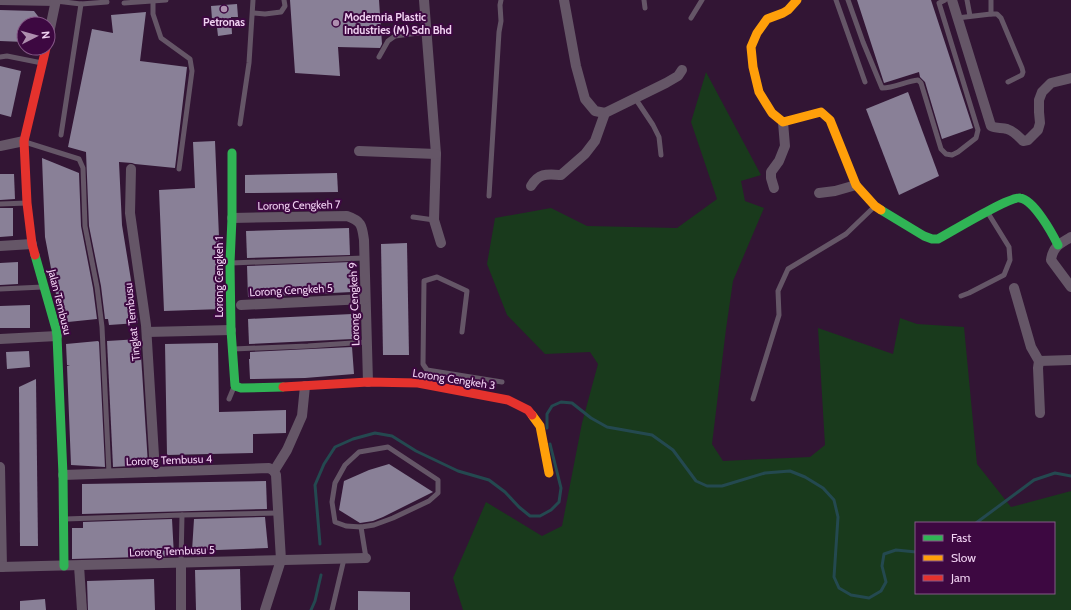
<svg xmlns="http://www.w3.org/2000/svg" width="1071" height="610" font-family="Cabin,sans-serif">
	<rect width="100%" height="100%" fill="#321534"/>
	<path fill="#193a1c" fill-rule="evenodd" d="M706 72 761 175 741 181 745 201 764 208 733 281 726 329 712 444 723 461 810 457 825 445 818 328 893 354 900 318 917 324 964 327 977 464 1011 507 1071 491V610H463L453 578 486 502 542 536 562 526 582 423 598 364 590 352 545 354 507 315 487 264 495 218 551 208 587 226 677 228 717 199 691 122ZM916 523H1054V593H916Z"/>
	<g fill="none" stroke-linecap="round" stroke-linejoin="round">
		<g stroke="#244950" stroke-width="3">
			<polyline points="547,428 547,414 552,406 561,402 572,403 591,418 607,427 652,435 673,450 696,481 707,486 722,486 765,473 790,471 805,477 823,488 834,500 838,517 834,577 839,588 851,595 869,598 881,591 886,582 882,566 884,554 896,550 916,552"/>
			<polyline points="976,523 1034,480 1055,473 1071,476"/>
			<polyline points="320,544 315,485 324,464 335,447 353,439 375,433 392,436 416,451 458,471 489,480 505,492 519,507 530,516 540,516 551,510 559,502 561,488 550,444"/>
			<polyline points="311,610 315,601 321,575"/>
		</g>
	</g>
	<g fill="#898097">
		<polygon points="290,0 379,0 382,44 380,48 338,47 340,76 295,73"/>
		<polygon points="857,0 931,0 973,128 942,139 925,82 920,77 919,72 884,83"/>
		<polygon points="237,4 238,17 231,17 232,34 218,36 216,19 212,19 211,6"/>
		<polygon points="0,10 34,11 44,24 24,24 24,42 0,41"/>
		<polygon points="146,12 140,61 187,67 175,168 135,164 132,163 119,162 122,225 138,323 109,325 108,319 105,319 101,286 89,226 86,152 68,147 92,29 113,33 111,15"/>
		<polygon points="0,66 21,71 11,117 0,114"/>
		<polygon points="908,92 939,176 899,195 866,109"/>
		<polygon points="215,141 222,309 164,311 159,190 195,188 193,142"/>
		<polygon points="42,158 79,173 81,226 93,288 97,319 68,322 61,317 58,305 45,237"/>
		<polygon points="337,173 338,192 245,193 245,175"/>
		<polygon points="0,174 14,174 15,199 0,200"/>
		<polygon points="0,208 13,208 13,236 0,237"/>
		<polygon points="349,228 350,255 247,258 246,231"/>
		<polygon points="407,243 409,355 383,355 381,244"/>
		<polygon points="18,262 18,284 0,285 0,263"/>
		<polygon points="351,262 352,292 248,297 247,266"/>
		<polygon points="30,305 30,328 0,328 0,306"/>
		<polygon points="352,314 353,339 249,344 248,319"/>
		<polygon points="140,339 148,465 113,467 107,341"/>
		<polygon points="98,341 99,342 105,467 71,465 67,366 70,365 67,365 66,344"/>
		<polygon points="218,343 219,412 286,410 286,433 253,434 253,453 167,455 165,344"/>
		<polygon points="352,347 354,374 305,378 250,379 249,359 250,359 250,352"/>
		<polygon points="29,351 30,367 7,369 6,352"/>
		<polygon points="36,379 38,546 20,546 19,387"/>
		<polygon points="389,464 433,492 383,517 373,521 360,523 339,510 344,481 369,470"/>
		<polygon points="266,481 267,509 82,514 82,484"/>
		<polygon points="265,517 268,548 192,551 194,519"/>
		<polygon points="172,519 174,556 72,559 72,528 83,528 83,522"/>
		<polygon points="240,569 241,610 196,610 195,570"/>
		<polygon points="154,579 155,610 88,610 87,581"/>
		<polygon points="358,591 410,592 410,610 358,610"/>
		<polygon points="45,599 46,610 20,610 20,601"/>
	</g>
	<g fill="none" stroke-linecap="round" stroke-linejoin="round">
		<g stroke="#655667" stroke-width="5">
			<polyline points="153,0 153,14 161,38 190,59 192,71 179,169"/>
			<polyline points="644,0 645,8"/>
			<polyline points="836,0 865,82"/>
			<path d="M848 0 863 42 882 88C895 88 906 81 918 80L921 83 941 149 946 154 952 155 958 152 976 138 978 130 939 3 945 0"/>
			<polyline points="967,0 970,16"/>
			<polyline points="991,0 991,14"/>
			<polyline points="56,1 81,4 107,2"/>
			<polyline points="124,3 166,0"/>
			<polyline points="253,13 265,14 281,12 285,6 284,0"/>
			<polyline points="691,18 702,0"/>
			<polyline points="957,18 991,14 997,14 1001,18 1022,68 1023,72 1022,75 1008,82"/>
			<polyline points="0,57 7,56 42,63"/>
			<polyline points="379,57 388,41 395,36 426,32"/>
			<polyline points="635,98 653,125 659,137 661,155"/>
			<polyline points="240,124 249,63 253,0"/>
			<polyline points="61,135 81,4"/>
			<polyline points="25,142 79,159 83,168 85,226 97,287 102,327 109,473"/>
			<polyline points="489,196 499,32 501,21 500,5 501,0"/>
			<polyline points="0,204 27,203"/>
			<polyline points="413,217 434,220"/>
			<polyline points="231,263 364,258"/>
			<polyline points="0,289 43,287"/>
			<polyline points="961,296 969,293 1004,275 1010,260 1009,247 988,213"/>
			<polyline points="462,332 467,291 437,277 424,281 423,364 427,370 502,382"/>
			<polyline points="233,349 308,346 367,342"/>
			<polyline points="229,399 234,387"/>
			<polyline points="753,399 779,315 778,291 788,269 846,234 874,207"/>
			<polygon points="388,447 438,480 438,493 429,501 393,518 374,525 361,527 346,526 335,522 332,502 335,483 345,465 359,452"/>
			<polyline points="182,515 278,513"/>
			<polyline points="65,519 182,515 181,563"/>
			<polyline points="361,527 366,558"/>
			<polyline points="332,610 344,559"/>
		</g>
		<g stroke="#655667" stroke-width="10">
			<polyline points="0,0 56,1"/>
			<polyline points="424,0 436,154 434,220 441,243"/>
			<polyline points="564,0 576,66 585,99 595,111 605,113"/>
			<path d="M952 0 991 126C996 129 1002 127 1007 129 1014 131 1018 136 1023 141L1028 140 1038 130 1040 123 1039 112V100L1042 92 1051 83 1071 78"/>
			<polyline points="48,38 56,0"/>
			<polyline points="0,146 24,141"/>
			<polyline points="359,151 436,154"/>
			<polyline points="131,169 130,213 146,325 155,472"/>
			<path d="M531 186C539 173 546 174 561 175L585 154 595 141 605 113 666 83 678 76 682 70"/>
			<polyline points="774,188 771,178 771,172 779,161 785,146 783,122"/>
			<polyline points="819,193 835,191 856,185"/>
			<path d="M232 218 347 216C362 221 362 226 364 240L368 382"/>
			<path d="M1071 237C1060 244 1053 246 1051 260L1071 287"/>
			<polyline points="0,246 32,244"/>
			<polyline points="1014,288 1031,347 1039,361 1038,368 1040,413"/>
			<polyline points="241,305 365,299"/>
			<polyline points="147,332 231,330"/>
			<polyline points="0,339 57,336"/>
			<polyline points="1039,361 1071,360"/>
			<polyline points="0,467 2,567"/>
			<polyline points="63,475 269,468 274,471"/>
			<polyline points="79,566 82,610"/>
			<polyline points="0,567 366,558"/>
			<polyline points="181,610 181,563"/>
			<polyline points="265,610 281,560 276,475 274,471 287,450 302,416 305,386"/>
		</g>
		<g stroke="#30b455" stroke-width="9">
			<polyline points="232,153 232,218 230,263 231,330 235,386 241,388 283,387"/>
			<path d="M881 210 924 236 932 239H938C951 232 1010 196 1020 198 1034 200 1052 233 1058 245"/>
			<polyline points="35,255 56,329 57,336 63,475 64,566"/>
		</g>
		<g stroke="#ff9f0a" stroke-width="9">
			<polyline points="797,0 788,10 783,13 767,19 757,33 751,47 753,67 759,92 772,113 783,122 821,112 830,120 856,185 875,206 881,210"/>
			<polyline points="532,415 540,426 549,473"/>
		</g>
		<g stroke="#e5322d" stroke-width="9">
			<polyline points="35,255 32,244 27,203 24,141 46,48"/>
			<polyline points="283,387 368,382 418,383 508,400 528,410 532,415"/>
		</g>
	</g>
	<g fill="#ae8faf" stroke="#3d0841" stroke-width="1.5">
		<circle cx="224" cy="9" r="4"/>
		<circle cx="336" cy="23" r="4"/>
	</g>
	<g text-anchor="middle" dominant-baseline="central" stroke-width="4" stroke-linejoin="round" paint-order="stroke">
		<g font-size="11" font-weight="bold" fill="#f0d1f1" stroke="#3d0841" text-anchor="start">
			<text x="344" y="17">Modernria Plastic<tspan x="344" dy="13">Industries (M) Sdn Bhd</tspan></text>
			<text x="224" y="22" text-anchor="middle">Petronas</text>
		</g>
		<g font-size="11" fill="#f0d1f1" stroke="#3d0841">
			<text transform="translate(299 205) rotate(-1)">Lorong Cengkeh 7</text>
			<text transform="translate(219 277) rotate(-90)">Lorong Cengkeh 1</text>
			<text transform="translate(291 290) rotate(-3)">Lorong Cengkeh 5</text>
			<text transform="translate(60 302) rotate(76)">Jalan Tembusu</text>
			<text transform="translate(354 304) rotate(-92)">Lorong Cengkeh 9</text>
			<text transform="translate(132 322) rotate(-96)">Tingkat Tembusu</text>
			<text transform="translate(454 379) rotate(9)">Lorong Cengkeh 3</text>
			<text transform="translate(169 460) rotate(-2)">Lorong Tembusu 4</text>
			<text transform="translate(172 551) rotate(-2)">Lorong Tembusu 5</text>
		</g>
	</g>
	<rect x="915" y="522" width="140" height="72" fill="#3d0841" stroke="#855887"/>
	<rect x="923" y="535" width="20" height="6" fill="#30b455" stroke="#855887"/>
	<text x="951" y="542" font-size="12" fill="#f0d1f1">Fast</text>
	<rect x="923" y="555" width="20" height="6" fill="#ff9f0a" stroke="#855887"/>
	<text x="951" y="562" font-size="12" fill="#f0d1f1">Slow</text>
	<rect x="923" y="575" width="20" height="6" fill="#e5322d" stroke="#855887"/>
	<text x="951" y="582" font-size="12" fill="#f0d1f1">Jam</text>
	<g transform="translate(36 36) rotate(84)"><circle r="19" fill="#3d0841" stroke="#855887"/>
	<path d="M0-3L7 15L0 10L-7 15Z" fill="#ae8faf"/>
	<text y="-6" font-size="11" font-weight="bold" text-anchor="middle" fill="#f0d1f1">N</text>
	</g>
</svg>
